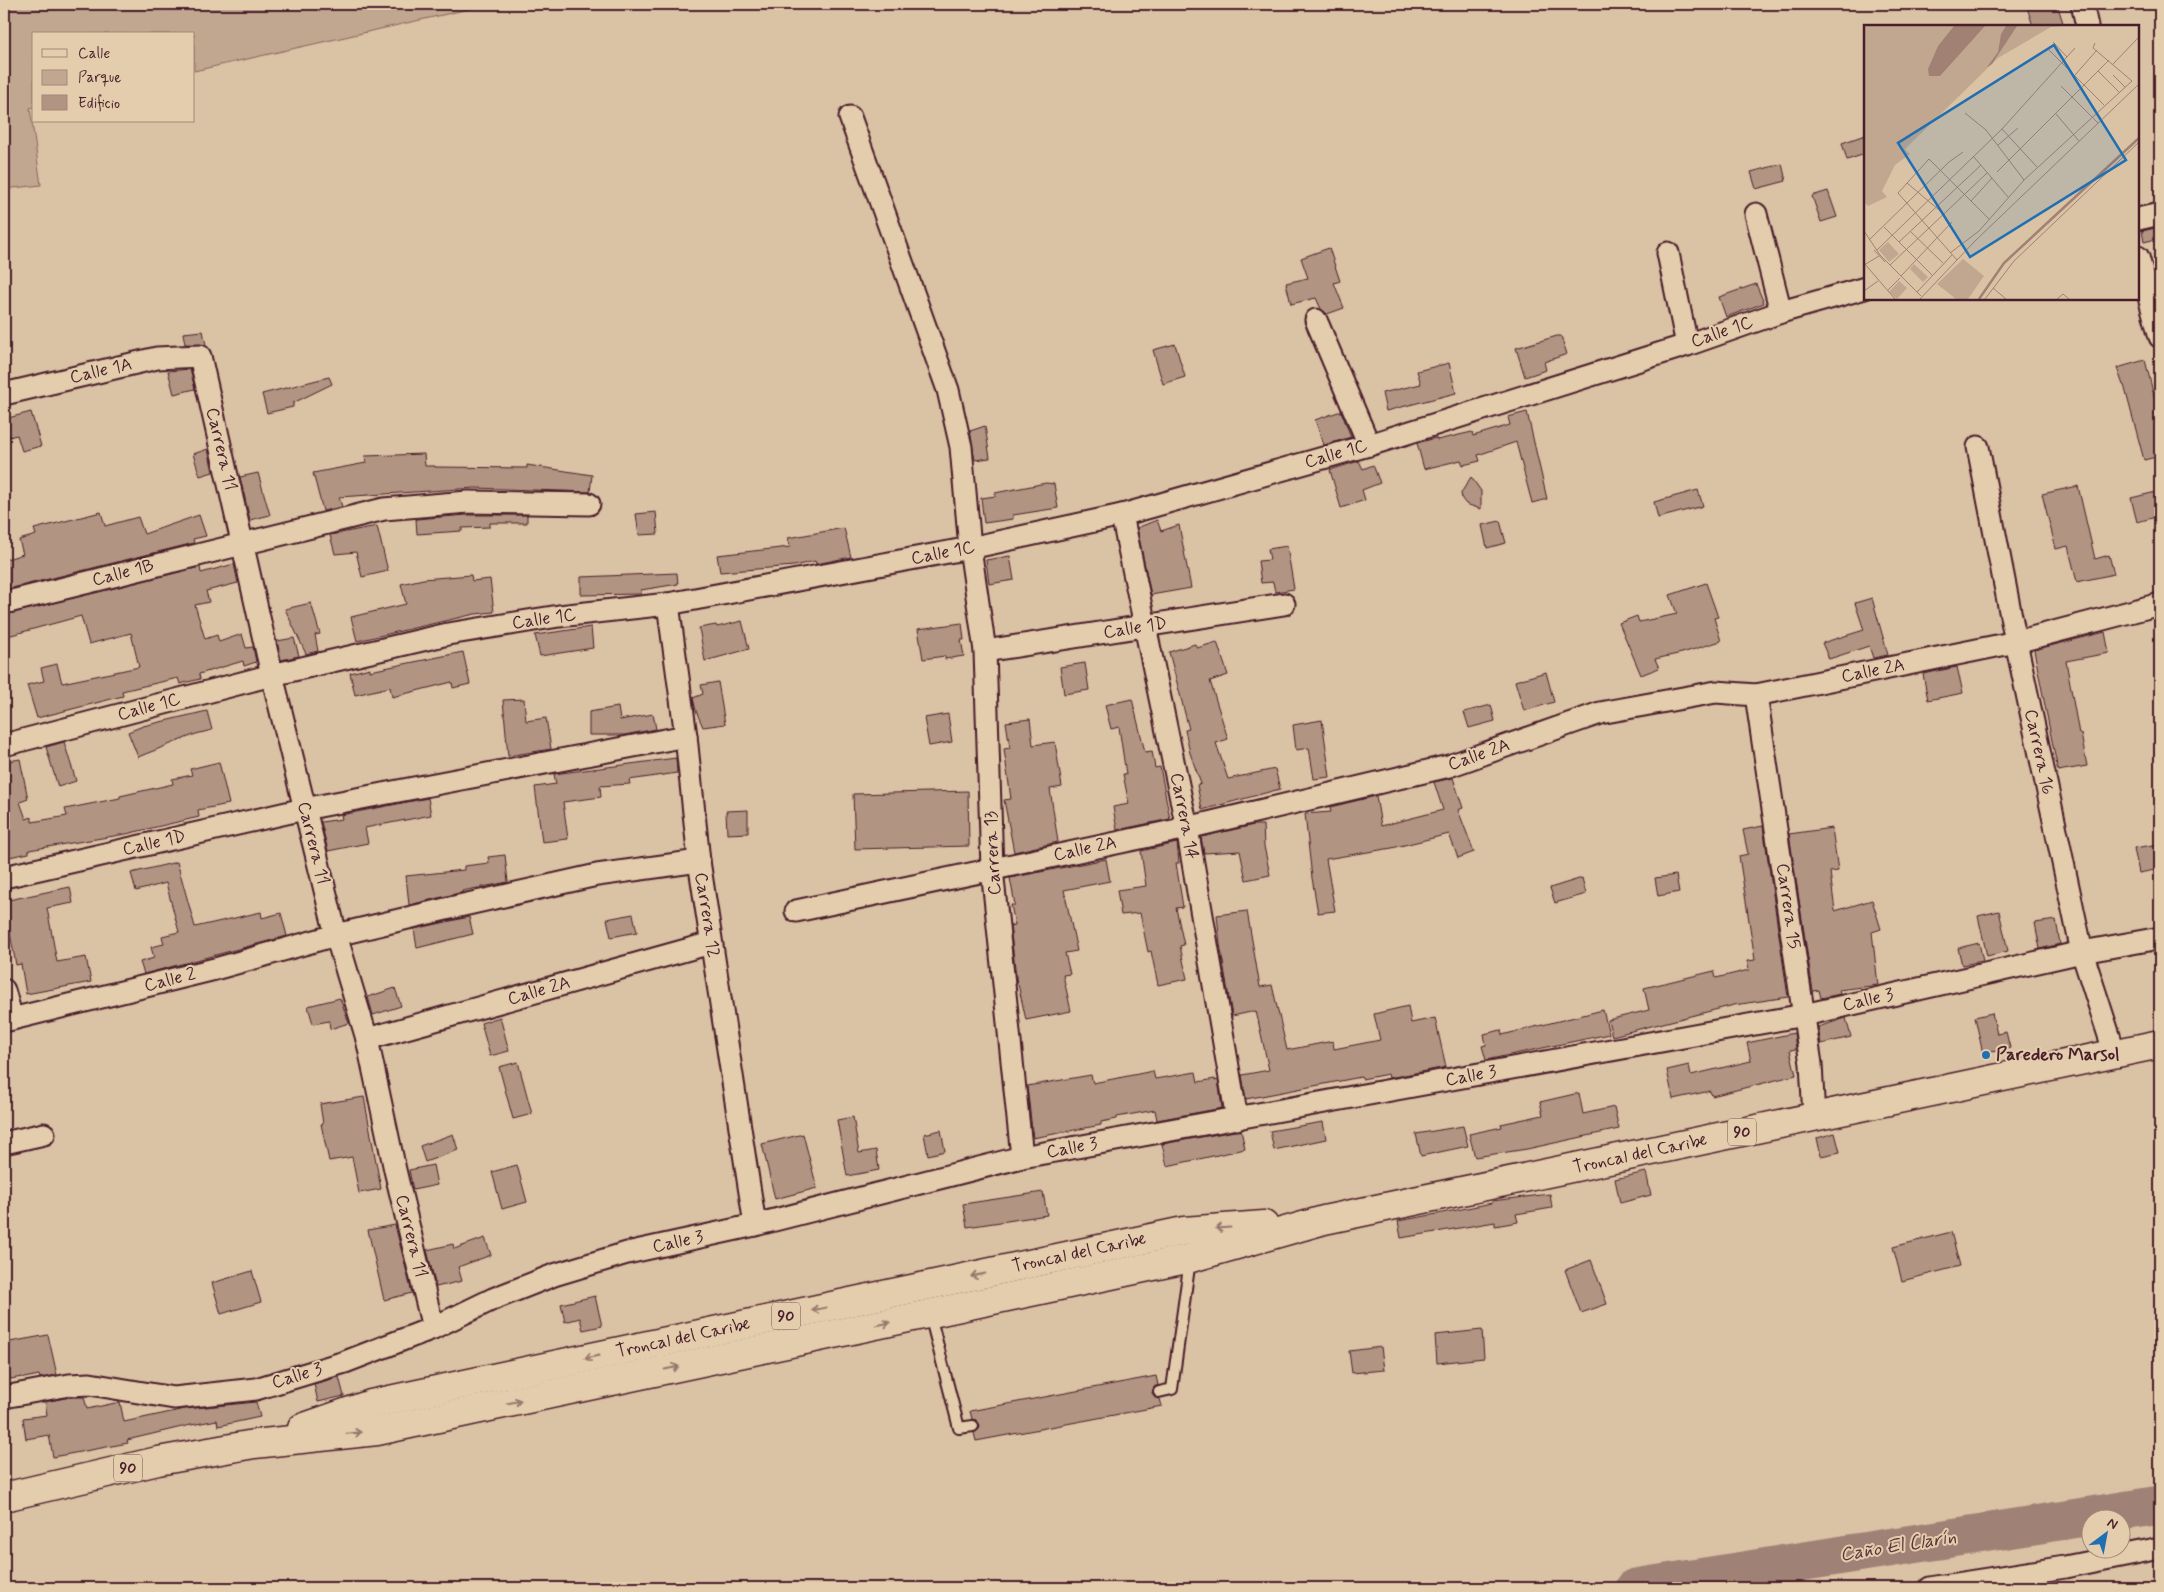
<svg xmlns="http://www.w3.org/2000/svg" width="2164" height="1592" font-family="Mynerve,sans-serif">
	<rect width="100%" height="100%" fill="#dac2a4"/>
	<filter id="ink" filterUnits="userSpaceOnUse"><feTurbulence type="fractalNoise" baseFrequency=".02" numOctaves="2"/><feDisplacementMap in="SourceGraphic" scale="10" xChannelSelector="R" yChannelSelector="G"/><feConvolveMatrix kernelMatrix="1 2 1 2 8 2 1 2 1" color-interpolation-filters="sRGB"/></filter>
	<g filter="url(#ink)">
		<polygon fill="#c2a790" stroke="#86635e" points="4,4 491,4 194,71 194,34 34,34 34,107 30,108 41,185 4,189"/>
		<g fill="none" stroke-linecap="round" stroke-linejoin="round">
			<polyline stroke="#a08174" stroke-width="39" points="1635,1588 2160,1505"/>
		</g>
		<g fill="#b19482" stroke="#4a1f2b">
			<polygon points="2026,4 2057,4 2064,26 2033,26"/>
			<polygon points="1865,135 1865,154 1847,160 1842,143"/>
			<polygon points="1782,164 1786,181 1756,189 1751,172"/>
			<polygon points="1828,191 1837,217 1821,222 1812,196"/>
			<polygon points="2160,227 2160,238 2144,242 2142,231"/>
			<polygon points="1329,248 1340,281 1334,283 1344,308 1327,314 1321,309 1316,298 1291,304 1286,283 1308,278 1301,258"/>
			<polygon points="1756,284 1764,303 1726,317 1719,297"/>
			<polygon points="203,331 206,345 185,344 183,333"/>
			<polygon points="1557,336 1561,336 1567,354 1544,362 1546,370 1525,377 1516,348"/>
			<polygon points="1175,344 1185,377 1163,384 1153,350"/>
			<polygon points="2145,360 2160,420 2160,456 2144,460 2124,385 2123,385 2117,368"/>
			<polygon points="1449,363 1456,393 1386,411 1382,393 1421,384 1417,371"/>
			<polygon points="190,369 195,389 174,394 168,371"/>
			<polygon points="329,377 332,384 293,403 293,407 267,413 262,394"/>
			<polygon points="1341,411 1351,437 1324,445 1315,420"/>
			<polygon points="31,412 41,446 22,451 17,435 4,438 4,419"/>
			<polygon points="1527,412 1547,499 1532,503 1516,442 1478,455 1480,461 1463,465 1461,460 1424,469 1417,443 1436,438 1437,440 1472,432 1473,436 1510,425 1508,417"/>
			<polygon points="985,426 990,458 975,460 970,431"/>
			<polygon points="208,449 213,472 200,476 193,454"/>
			<polygon points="424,454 425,466 435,466 435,467 527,468 527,465 592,475 590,492 475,488 339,497 342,507 323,511 313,473 366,463 365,456"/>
			<polygon points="1359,461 1363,469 1373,465 1380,483 1362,490 1365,500 1341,508 1330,470"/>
			<polygon points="258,473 270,515 250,520 240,477"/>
			<polygon points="1471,477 1481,491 1481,509 1466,504 1462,499 1461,493"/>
			<polygon points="1046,483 1054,484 1058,508 1013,515 1013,519 984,523 981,498 996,496 995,493"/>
			<polygon points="2078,486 2095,559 2109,555 2114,574 2077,582 2068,546 2056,549 2042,494"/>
			<polygon points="1698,490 1703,506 1658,518 1654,502"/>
			<polygon points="2160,491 2160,516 2137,522 2131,498"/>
			<polygon points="101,512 105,526 138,517 144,534 199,515 206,536 193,539 194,543 4,590 4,560 23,554 19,540 36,535 34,529"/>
			<polygon points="656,512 658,534 639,535 636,514"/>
			<polygon points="468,515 527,515 527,523 490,523 490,527 462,528 462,531 417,534 416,519"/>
			<polygon points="1157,520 1161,531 1179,525 1191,588 1151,595 1137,528"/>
			<polygon points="1500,521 1506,543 1487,548 1482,525"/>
			<polygon points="377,526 388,571 362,577 356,552 335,554 330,535"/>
			<polygon points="844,528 851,557 816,564 815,561 794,566 720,572 717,555 790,547 788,538"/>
			<polygon points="1287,546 1294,589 1275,592 1273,582 1261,583 1258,561 1270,560 1268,549"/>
			<polygon points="1010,556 1014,580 989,584 986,560"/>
			<polygon points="234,564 238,583 206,591 209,602 195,605 205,639 217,635 219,642 242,634 246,648 253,647 256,662 244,666 243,661 199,674 200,679 180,684 178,678 122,691 123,696 37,718 27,685 44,681 41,668 57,664 62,683 139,667 131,633 89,644 81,616 4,637 4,615 200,567 201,573"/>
			<polygon points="677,573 678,584 641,590 641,594 581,595 581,577"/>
			<polygon points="471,575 472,581 490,579 494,612 475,614 357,641 351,617 406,604 401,584 423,579"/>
			<polygon points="1706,583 1718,617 1714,618 1721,641 1682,653 1655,659 1659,668 1641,675 1619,623 1637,616 1639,622 1677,614 1670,595"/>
			<polygon points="1872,598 1888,655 1873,658 1869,646 1829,659 1822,643 1864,630 1855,603"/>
			<polygon points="311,603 320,634 315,635 318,651 306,654 285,609"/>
			<polygon points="742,621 749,649 705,661 699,628 716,625 717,627"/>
			<polygon points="962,623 964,640 961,640 964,656 945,659 945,656 923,659 918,629"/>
			<polygon points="591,627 593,648 540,656 535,635"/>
			<polygon points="2105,632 2109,653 2066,661 2079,734 2081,734 2087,766 2058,771 2034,650"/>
			<polygon points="294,638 299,656 281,660 277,641"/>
			<polygon points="1217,642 1228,675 1210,681 1228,739 1216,743 1228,779 1275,769 1280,789 1202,810 1197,785 1201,784 1190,753 1185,730 1189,729 1169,652 1195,644 1197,648"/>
			<polygon points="463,652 470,684 453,688 452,682 392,697 390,687 355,695 350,673 370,668 370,671"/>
			<polygon points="1085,663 1089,690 1064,694 1060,667"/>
			<polygon points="1957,667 1963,693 1928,700 1923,674"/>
			<polygon points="1546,672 1554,702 1524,711 1515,681"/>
			<polygon points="718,682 725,724 703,727 696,711 693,698 703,694 701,685"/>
			<polygon points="524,699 526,721 546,718 551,749 508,756 503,700"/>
			<polygon points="1132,699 1145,752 1152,751 1155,768 1160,767 1170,819 1117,830 1113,807 1129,804 1123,774 1126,774 1119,727 1111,729 1105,705"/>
			<polygon points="1491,705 1495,721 1469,728 1464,712"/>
			<polygon points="618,707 620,720 653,714 656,729 624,735 589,735 589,712"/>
			<polygon points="207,711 212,730 196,734 138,757 128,732 143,726"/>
			<polygon points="948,714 952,742 929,746 924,718"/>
			<polygon points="1030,719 1033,745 1055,742 1062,787 1050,789 1058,842 1014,852 1004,800 1011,799 1004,749 1010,748 1006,722"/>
			<polygon points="1322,720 1330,777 1314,779 1309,748 1296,750 1293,725"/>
			<polygon points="64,742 76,781 58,787 46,747"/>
			<polygon points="676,758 677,773 629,780 630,784 600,786 601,797 563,802 568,839 542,842 535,787 556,784 554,774"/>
			<polygon points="20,759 28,799 20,802 26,819 32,817 32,822 67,816 65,809 120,798 120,796 173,784 172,779 192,775 190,769 219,762 229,804 198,810 199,817 126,834 29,850 29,853 4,858 4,840 10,839 4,808 4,762"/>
			<polygon points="1453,778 1463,808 1458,810 1474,852 1458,858 1449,834 1392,848 1326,859 1335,911 1318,913 1312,878 1305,814 1331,812 1330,807 1376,796 1381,826 1443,810 1434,782"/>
			<polygon points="968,791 969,846 855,849 853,794"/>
			<polygon points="428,798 431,815 365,828 368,843 328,851 321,822 342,819 341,815"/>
			<polygon points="748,810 748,833 727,834 726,811"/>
			<polygon points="1254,825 1263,825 1264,846 1270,875 1246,880 1240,851 1204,853 1201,837"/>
			<polygon points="1763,826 1788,997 1734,1005 1612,1036 1608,1020 1649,1010 1644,988 1714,971 1716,978 1749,970 1747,961 1755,960 1739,856 1748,854 1743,830"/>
			<polygon points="1832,828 1838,871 1830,872 1835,911 1872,900 1881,929 1872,932 1878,985 1839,990 1840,994 1821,998 1819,990 1813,991 1789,834"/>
			<polygon points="1177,843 1179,863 1176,863 1183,907 1176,908 1184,945 1180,946 1187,979 1158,985 1151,951 1148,952 1140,913 1121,915 1117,890 1146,886 1141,851"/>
			<polygon points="2160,844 2160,869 2139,873 2134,848"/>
			<polygon points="505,855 508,882 462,891 463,892 409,905 406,876 464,870 464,866 489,863 488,857"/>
			<polygon points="1106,859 1110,881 1064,890 1077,951 1065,953 1070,974 1063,975 1071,1011 1026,1020 1018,984 1017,985 1010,926 1015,925 1011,905 1015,905 1010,878"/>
			<polygon points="177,862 195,927 261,912 262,918 281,913 287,936 144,974 140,962 154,958 151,947 164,944 162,936 179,932 166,883 136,891 131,873"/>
			<polygon points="1676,875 1679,892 1658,896 1655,878"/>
			<polygon points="1582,878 1586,894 1555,903 1550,888"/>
			<polygon points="70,887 73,903 47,908 57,962 86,957 91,982 26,994 21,964 16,965 10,933 4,934 4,901"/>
			<polygon points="1247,911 1260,987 1272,985 1287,1050 1333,1041 1334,1049 1380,1040 1374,1014 1408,1006 1411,1023 1435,1018 1446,1067 1389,1078 1388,1074 1362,1079 1361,1077 1246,1099 1242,1075 1269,1070 1256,1011 1232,1016 1220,944 1217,915"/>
			<polygon points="1999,911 2008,951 1987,956 1978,916"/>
			<polygon points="633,914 637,932 611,937 607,919"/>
			<polygon points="469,917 473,934 417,948 414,929"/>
			<polygon points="2056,920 2060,944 2040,949 2035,923"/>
			<polygon points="1979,943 1983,961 1962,965 1958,948"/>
			<polygon points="395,988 401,1006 373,1015 368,997"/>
			<polygon points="340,998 349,1023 330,1029 329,1021 313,1024 308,1006"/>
			<polygon points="1603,1010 1609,1034 1486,1060 1482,1046 1486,1045 1484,1034 1501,1030 1502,1035"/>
			<polygon points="1992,1013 1997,1034 2006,1032 2010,1048 1983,1054 1975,1017"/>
			<polygon points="500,1017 509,1051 490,1056 481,1023"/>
			<polygon points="1846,1018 1851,1037 1821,1044 1818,1027"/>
			<polygon points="1794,1033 1796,1049 1790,1050 1796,1075 1712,1096 1710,1091 1673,1099 1667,1070 1689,1065 1691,1075 1751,1061 1747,1043"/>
			<polygon points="518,1062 532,1114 513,1119 499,1067"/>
			<polygon points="1153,1071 1155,1079 1196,1072 1198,1082 1215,1079 1215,1081 1218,1080 1222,1108 1157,1120 1155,1110 1117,1117 1117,1119 1101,1122 1101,1125 1033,1138 1027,1086 1091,1075 1093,1083"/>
			<polygon points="1579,1093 1583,1114 1614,1107 1619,1129 1527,1149 1475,1157 1469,1134 1502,1127 1501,1124 1543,1115 1540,1102"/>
			<polygon points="364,1097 381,1189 359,1193 352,1157 329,1161 321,1124 323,1124 320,1104"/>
			<polygon points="853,1117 859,1153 876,1150 879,1170 847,1176 837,1120"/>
			<polygon points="1323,1122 1326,1139 1274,1150 1270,1131"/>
			<polygon points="1463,1126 1468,1146 1421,1156 1416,1134"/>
			<polygon points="941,1130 945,1151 928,1155 924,1134"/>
			<polygon points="1241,1130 1245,1149 1167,1166 1162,1144"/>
			<polygon points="1835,1133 1840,1152 1821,1156 1817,1138"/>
			<polygon points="453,1134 458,1150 425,1162 420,1146"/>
			<polygon points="803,1134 817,1188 775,1199 762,1144"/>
			<polygon points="433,1165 437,1185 413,1190 409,1170"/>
			<polygon points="517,1165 527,1202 502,1209 492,1172"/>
			<polygon points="1646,1172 1651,1195 1620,1203 1615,1179"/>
			<polygon points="1043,1192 1047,1215 967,1227 963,1204"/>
			<polygon points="1550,1194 1552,1208 1516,1214 1518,1222 1495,1226 1495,1222 1401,1238 1398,1221 1437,1214 1492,1203 1492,1201"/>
			<polygon points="395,1225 412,1293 384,1300 368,1230"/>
			<polygon points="1951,1232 1960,1266 1902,1281 1893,1247"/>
			<polygon points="485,1238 491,1255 458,1267 462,1281 436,1287 427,1250 453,1244 454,1249"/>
			<polygon points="1591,1260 1607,1304 1581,1313 1565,1270"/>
			<polygon points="252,1271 261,1302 221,1314 212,1283"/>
			<polygon points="595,1296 602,1326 583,1330 580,1318 565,1322 561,1304"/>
			<polygon points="1482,1330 1484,1358 1437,1363 1435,1335"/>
			<polygon points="48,1335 57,1375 40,1378 39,1375 24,1378 23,1377 4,1380 4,1343"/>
			<polygon points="1381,1347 1384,1370 1352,1373 1349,1351"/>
			<polygon points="1156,1376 1158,1385 1154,1387 1152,1393 1154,1397 1160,1399 1162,1406 976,1441 974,1433 979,1429 980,1425 976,1420 972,1419 970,1411"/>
			<polygon points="339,1377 344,1396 318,1402 314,1384"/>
			<polygon points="70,1397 84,1397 87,1409 120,1402 124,1422 185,1409 256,1402 260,1417 218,1426 217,1420 186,1426 127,1440 128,1443 53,1457 49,1435 26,1439 23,1418 47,1415 45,1402"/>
		</g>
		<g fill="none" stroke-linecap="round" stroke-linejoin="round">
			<defs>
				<g id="service">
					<polyline points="930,1315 959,1428 973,1426"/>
					<polyline points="1159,1392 1172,1389 1190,1260"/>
				</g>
				<g id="minor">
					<polyline points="2082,4 2087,26"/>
					<polyline points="850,117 948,390 961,447 970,548 985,651 992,869 1022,1157"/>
					<polyline points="1756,214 1781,312"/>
					<polyline points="2138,219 2160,214"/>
					<polyline points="1668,253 1687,345"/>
					<polyline points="2138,257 2160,337"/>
					<polyline points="1316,320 1369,445"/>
					<polyline points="4,394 157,358 200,356 272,675 336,935 367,1039 395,1170 433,1328"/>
					<polyline points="1978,447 2016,642 2082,952 2115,1054"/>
					<polyline points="1122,515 1187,828 1237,1119"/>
					<polyline points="4,603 384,509 468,502 589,504"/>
					<polyline points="668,604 686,736 699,861 755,1225"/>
					<polyline points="985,651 1284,604"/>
					<polyline points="1756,695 1811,1064 1814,1117"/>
					<polyline points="4,745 272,675 448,634 559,616 668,604 970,548 1122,515 1369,445 1687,345 1781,312 1865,288"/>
					<polyline points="4,877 304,809 686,736"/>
					<polyline points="796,911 1187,828 1449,766 1600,713 1716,692 1756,695 2016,642 2160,604"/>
					<polyline points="4,990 12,1019"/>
					<polyline points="4,1021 215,969 336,935 450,908 597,875 699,861"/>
					<polyline points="367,1039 711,943"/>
					<polyline points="4,1143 44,1134"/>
					<polyline points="4,1397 69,1385 90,1384 174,1398 256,1389 345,1362 433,1328 493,1299 554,1275 627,1253 755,1225 1022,1157 1804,1015 2082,952 2160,938"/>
					<polyline points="1930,1588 2065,1567 2160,1548"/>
				</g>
				<g id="trunk">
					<polyline points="302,1428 371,1404 1184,1231 1264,1225"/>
					<polyline points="4,1497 158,1461 254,1444 377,1431 1191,1258 1324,1220 2160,1044"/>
				</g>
			</defs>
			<use href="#service" stroke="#4a1f2b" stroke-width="14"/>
			<use href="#minor" stroke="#4a1f2b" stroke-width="25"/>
			<use href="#trunk" stroke="#4a1f2b" stroke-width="31"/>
			<use href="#service" stroke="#e3cdac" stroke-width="10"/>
			<use href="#minor" stroke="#e3cdac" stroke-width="21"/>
			<use href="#trunk" stroke="#e3cdac" stroke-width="28"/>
		</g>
		<defs><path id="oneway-shaft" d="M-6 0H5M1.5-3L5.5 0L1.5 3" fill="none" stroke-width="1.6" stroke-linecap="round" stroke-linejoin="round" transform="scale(1.25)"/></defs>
		<g stroke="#96766c">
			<use href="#oneway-shaft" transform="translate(1223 1228) rotate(176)"/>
			<use href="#oneway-shaft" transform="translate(978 1275) rotate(168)"/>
			<use href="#oneway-shaft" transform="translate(819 1309) rotate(168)"/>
			<use href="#oneway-shaft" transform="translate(883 1324) rotate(-12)"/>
			<use href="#oneway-shaft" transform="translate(592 1357) rotate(168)"/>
			<use href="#oneway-shaft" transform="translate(672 1368) rotate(-12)"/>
			<use href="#oneway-shaft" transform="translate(514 1402) rotate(-12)"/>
			<use href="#oneway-shaft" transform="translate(354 1433) rotate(-6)"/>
		</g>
	</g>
	<circle fill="#1f6fb2" stroke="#e3cdac" stroke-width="2" cx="1986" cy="1055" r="5"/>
	<g text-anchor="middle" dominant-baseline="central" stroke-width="4" stroke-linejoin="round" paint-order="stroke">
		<g fill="#e3cdac" stroke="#785352" stroke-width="1">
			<rect x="1728" y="1118.5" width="28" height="27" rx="4"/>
			<rect x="772" y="1302.5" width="28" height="27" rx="4"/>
			<rect x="114" y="1454.5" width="28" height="27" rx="4"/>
		</g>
		<g font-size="16" font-weight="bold" fill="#4a1f2b">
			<text x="1742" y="1132">90</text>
			<text x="786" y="1316">90</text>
			<text x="128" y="1468">90</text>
		</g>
		<g font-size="18" fill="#4a1f2b" stroke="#e3cdac">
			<text transform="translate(1722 332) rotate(-19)">Calle 1C</text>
			<text transform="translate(101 371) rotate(-13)">Calle 1A</text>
			<text transform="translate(221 449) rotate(77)">Carrera 11</text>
			<text transform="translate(1336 454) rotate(-16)">Calle 1C</text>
			<text transform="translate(943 553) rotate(-11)">Calle 1C</text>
			<text transform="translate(123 573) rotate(-14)">Calle 1B</text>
			<text transform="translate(544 619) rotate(-8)">Calle 1C</text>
			<text transform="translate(1135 628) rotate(-9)">Calle 1D</text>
			<text transform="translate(1873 671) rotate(-11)">Calle 2A</text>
			<text transform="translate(149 707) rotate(-15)">Calle 1C</text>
			<text transform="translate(2039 752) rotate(78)">Carrera 16</text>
			<text transform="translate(1479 755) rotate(-19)">Calle 2A</text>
			<text transform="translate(1184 816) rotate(79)">Carrera 14</text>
			<text transform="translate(154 843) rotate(-13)">Calle 1D</text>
			<text transform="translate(313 843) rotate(76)">Carrera 11</text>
			<text transform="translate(1085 849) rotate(-12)">Calle 2A</text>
			<text transform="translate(993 853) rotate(-93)">Carrera 13</text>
			<text transform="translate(1788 906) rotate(82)">Carrera 15</text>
			<text transform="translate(707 915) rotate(81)">Carrera 12</text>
			<text transform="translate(170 980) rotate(-14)">Calle 2</text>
			<text transform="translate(539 991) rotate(-16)">Calle 2A</text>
			<text transform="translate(1868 1000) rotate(-13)">Calle 3</text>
			<text transform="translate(1471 1076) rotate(-10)">Calle 3</text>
			<text transform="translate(1072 1148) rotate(-10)">Calle 3</text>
			<text transform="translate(1640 1154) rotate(-12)">Troncal del Caribe</text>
			<text transform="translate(411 1236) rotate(76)">Carrera 11</text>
			<text transform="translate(678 1242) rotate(-12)">Calle 3</text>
			<text transform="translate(1079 1253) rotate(-12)">Troncal del Caribe</text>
			<text transform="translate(683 1338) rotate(-12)">Troncal del Caribe</text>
			<text transform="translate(297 1376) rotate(-17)">Calle 3</text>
		</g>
		<g font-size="18" font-weight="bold" fill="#4a1f2b" stroke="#e3cdac" text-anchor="start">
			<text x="1996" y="1055">Paredero Marsol</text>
		</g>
		<g font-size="19" font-style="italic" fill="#5b333a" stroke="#e3cdac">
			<text transform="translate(1898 1546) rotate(-9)">Caño El Clarín</text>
		</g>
	</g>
	<g transform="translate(1864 25)">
		<rect width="275" height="275" fill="#dac2a4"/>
		<path d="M0 1H197L187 2 134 33 41 124 46 129 31 140 18 166 23 172 4 181 0 177ZM24 217 35 229 25 237 15 225ZM99 234 120 251 104 274H92L73 259ZM50 239 64 252 59 257 46 244ZM35 256 43 263 33 274 25 267Z" fill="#c2a790"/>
		<path d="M90 1H121L76 51H65L64 44 74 21ZM142 1H153L128 39 123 42 134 27 137 9Z" fill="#a08174"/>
		<path fill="none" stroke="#a08174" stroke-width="2.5" d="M115 274 140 238 275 113"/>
		<path fill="none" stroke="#a08174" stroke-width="1" d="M189 17 203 32M183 23 240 80M249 39 275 12M234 46 255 67M211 50 233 25M249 50 261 62M197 61 234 98M101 88 122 105 160 155M192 89 215 116M138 104 173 142M134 120 154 103M109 131 144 172M133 147 245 35M43 158 81 190M107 176 128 153M20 202 68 250M0 206 16 230 57 271M46 206 79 238M5 215 85 137 99 127M35 217 117 140M10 225 21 237M13 225 138 104 211 23M86 228 115 206 160 155 268 56 229 23 231 18M93 235 34 168 65 134 125 194M0 238 31 274M0 240 15 231M26 240 123 148M37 251 88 197M129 263 142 274M0 266 14 256M23 266 36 253M53 267 88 230M56 274 111 216 275 59M121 274 150 236 275 117M193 274 199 269 205 274"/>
		<path fill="#1f6fb2" fill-opacity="0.15" stroke="#1f6fb2" stroke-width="2.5" d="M190 20 262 135 106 232 34 118Z"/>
		<rect width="275" height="275" fill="none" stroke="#4a1f2b" stroke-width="2.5"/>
	</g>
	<rect width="2164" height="1592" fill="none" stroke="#e3cdac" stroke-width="20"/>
	<rect x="10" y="10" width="2144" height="1572" fill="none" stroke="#4a1f2b" stroke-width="2" filter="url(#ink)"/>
	<rect x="32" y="32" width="162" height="90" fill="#e3cdac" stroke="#a68778"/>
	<rect x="42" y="49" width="25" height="8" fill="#e3cdac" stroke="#a68778"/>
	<text x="78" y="58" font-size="15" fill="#4a1f2b">Calle</text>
	<rect x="42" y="70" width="25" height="15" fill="#c2a790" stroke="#a68778"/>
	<text x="78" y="82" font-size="15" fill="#4a1f2b">Parque</text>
	<rect x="42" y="95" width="25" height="15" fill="#b19482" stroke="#a68778"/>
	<text x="78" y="108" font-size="15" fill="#4a1f2b">Edificio</text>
	<g transform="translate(2106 1534) rotate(32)"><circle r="24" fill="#e3cdac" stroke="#a68778"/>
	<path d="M0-4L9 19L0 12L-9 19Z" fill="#1f6fb2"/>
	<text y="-8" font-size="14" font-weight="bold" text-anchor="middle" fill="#4a1f2b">N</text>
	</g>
</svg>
